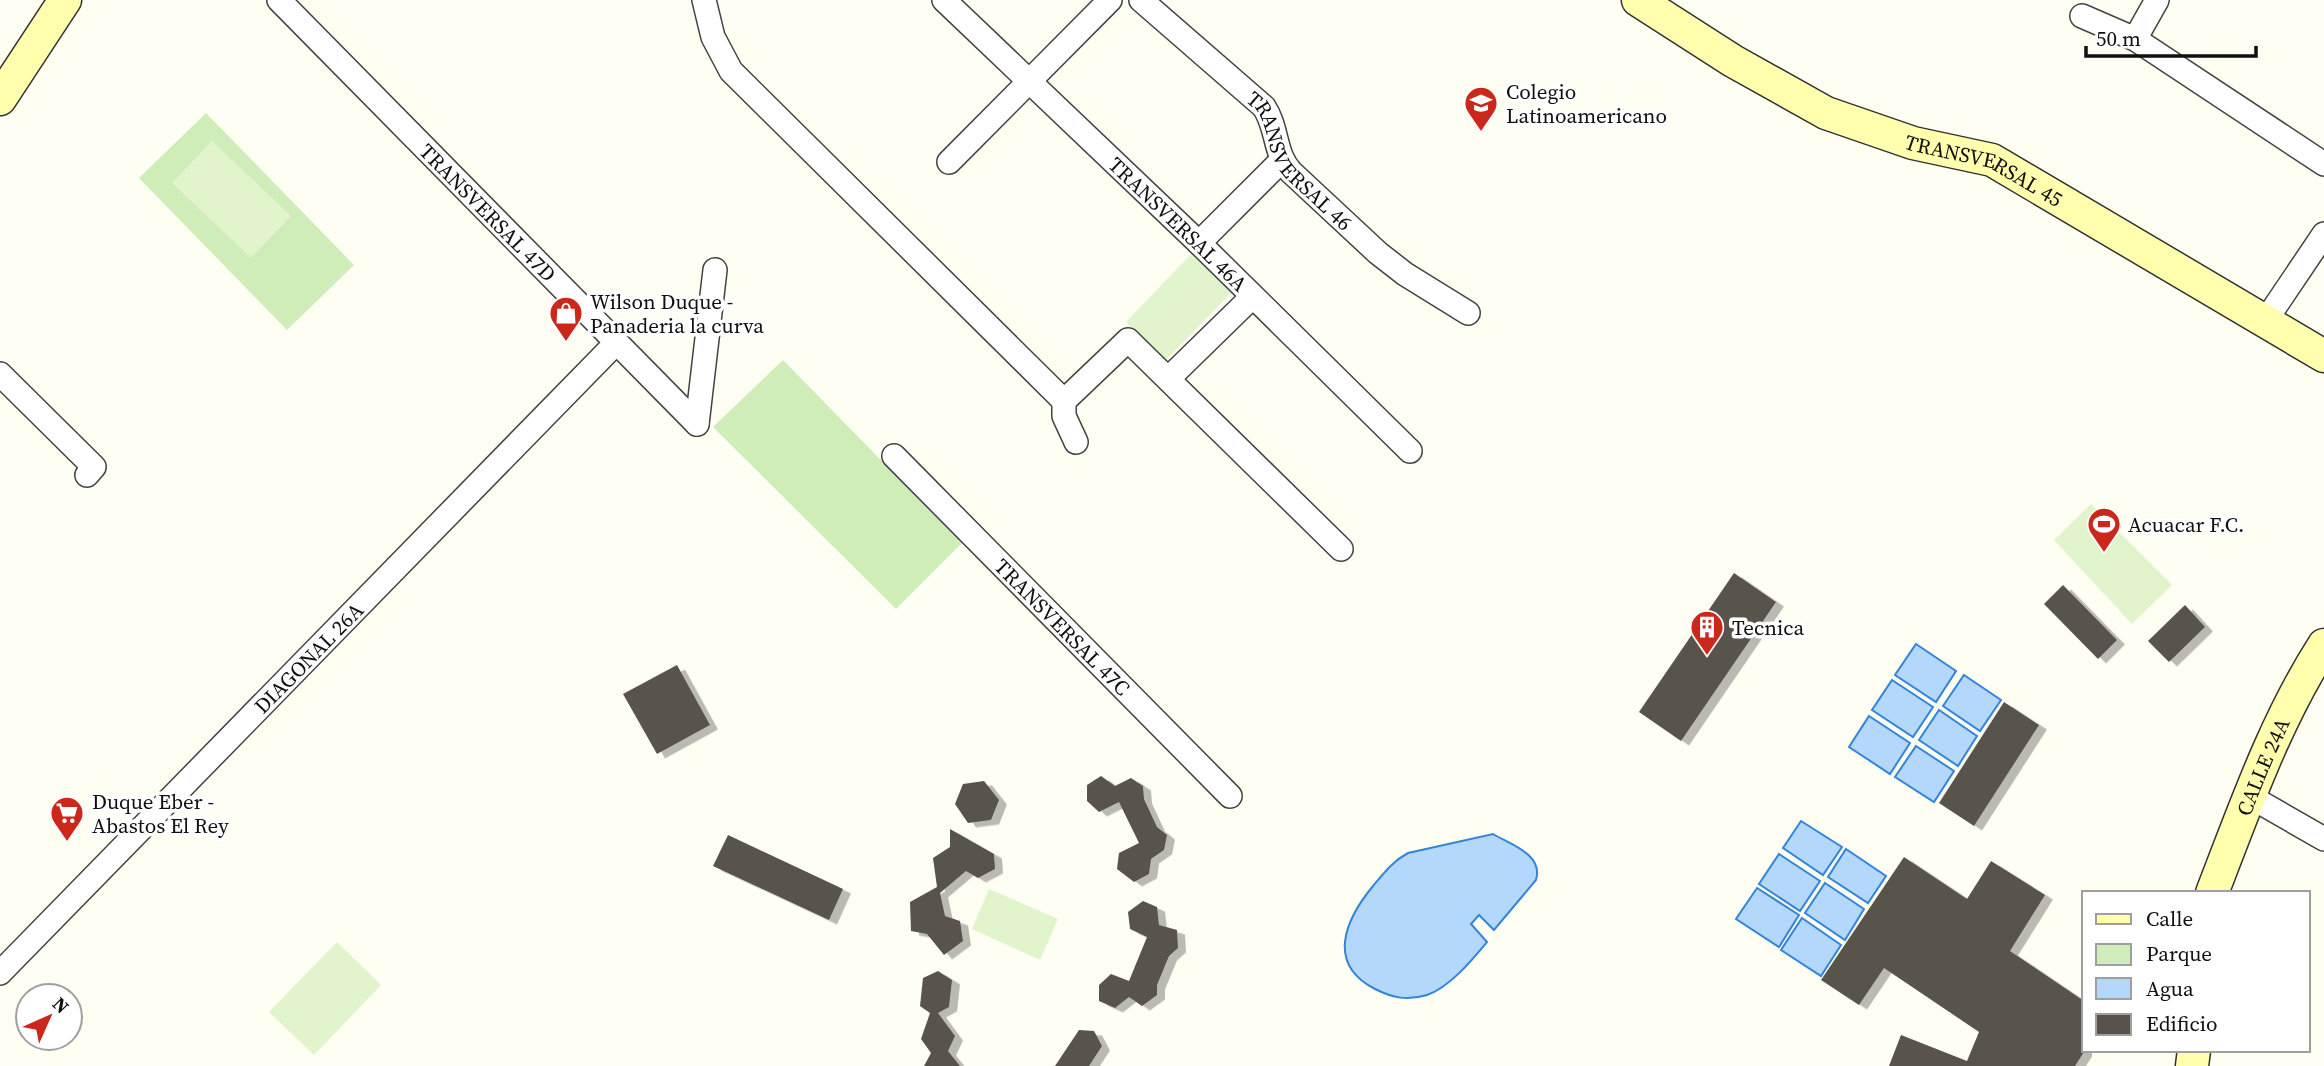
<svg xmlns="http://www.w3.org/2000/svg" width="2324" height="1066" font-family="'Source Serif 4',serif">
	<defs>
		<filter id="shadow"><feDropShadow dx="8" dy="4.5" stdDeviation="0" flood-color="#0004"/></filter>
	</defs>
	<rect width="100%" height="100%" fill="#fffef3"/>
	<g fill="#ceedb8">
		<polygon points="206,113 354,265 287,330 139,178"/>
		<polygon points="783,360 962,543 896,609 713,427"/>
	</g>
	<g fill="#e1f4cb">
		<polygon points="212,141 291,216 251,258 172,183"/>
		<polygon points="1195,250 1235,289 1166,360 1126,322"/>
		<polygon points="2091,504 2172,585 2132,624 2054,540"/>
		<polygon points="989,889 1058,919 1040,960 972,929"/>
		<polygon points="337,942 381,985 314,1055 269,1012"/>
	</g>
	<g fill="#b3d8fb" stroke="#3484d8" stroke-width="2">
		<polygon points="1916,644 1956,671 1936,702 1895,675"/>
		<polygon points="1964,675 2001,700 1980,731 1943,706"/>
		<polygon points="1892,680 1933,707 1913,737 1872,710"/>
		<polygon points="1939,710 1977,736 1958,766 1919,740"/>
		<polygon points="1869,716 1910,743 1890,774 1849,747"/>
		<polygon points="1916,746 1954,771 1934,802 1895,777"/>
		<polygon points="1801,821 1842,847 1823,875 1783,848"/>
		<path d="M1493 834C1509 844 1544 854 1536 880L1494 930 1479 915 1471 924 1487 942C1472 960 1450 987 1427 995 1407 1001 1393 998 1375 989 1326 964 1345 920 1373 886 1384 873 1393 861 1408 853Z"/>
		<polygon points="1846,849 1886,876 1868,903 1828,877"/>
		<polygon points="1779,854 1820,881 1800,911 1759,884"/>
		<polygon points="1825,883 1864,909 1845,940 1805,913"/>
		<polygon points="1757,888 1799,915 1779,947 1736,919"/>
		<polygon points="1802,918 1841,945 1821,976 1781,950"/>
	</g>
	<g fill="#59524b" filter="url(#shadow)">
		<polygon points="1734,573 1776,602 1681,741 1639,712"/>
		<polygon points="2063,585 2117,640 2098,659 2044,604"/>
		<polygon points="2185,605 2205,627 2169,662 2148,641"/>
		<polygon points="677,665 710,725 657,754 623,694"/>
		<polygon points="2004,702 2039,725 1974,826 1939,803"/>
		<polygon points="1101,776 1115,786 1131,778 1143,786 1144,799 1157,827 1167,835 1164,850 1151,859 1149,874 1134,882 1117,869 1119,853 1139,843 1119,802 1099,812 1087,801 1087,785"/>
		<polygon points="984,781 999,800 991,820 968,823 955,804 963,784"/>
		<polygon points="950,829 994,854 995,869 978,878 966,871 940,893 945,916 960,921 963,941 944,955 927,934 911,931 910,902 937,887 933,858 950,847"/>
		<polygon points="728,835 843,889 829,920 713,866"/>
		<polygon points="1904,857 1967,899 1991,861 2045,895 2010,951 2084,1001 2084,1052 2075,1066 1889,1066 1901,1035 1967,1061 1979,1032 1884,968 1859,1005 1821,980"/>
		<polygon points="1143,901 1157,907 1159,925 1177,930 1178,948 1169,956 1157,985 1157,995 1142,1006 1129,997 1115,1008 1099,1001 1099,985 1111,974 1129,981 1147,937 1130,929 1128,912"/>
		<polygon points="938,971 952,980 949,1007 938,1013 955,1036 948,1051 960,1066 924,1066 931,1053 921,1039 930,1013 920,1006 923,978"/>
		<polygon points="1079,1030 1094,1031 1102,1046 1089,1066 1055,1066"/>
	</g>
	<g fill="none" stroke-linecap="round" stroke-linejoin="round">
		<defs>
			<g id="street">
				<path id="s1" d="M279 0 697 424"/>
				<polyline points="704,0 713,37 731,71 1064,401"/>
				<path id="s2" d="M944 0 1199 243 1410 451"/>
				<path id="s3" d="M1141 0 1264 107C1278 128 1274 154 1291 172L1378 253 1405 274 1468 313"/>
				<polyline points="2082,16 2135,39 2324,164"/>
				<polyline points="2135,39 2157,0"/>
				<polyline points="949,162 1110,0"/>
				<polyline points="1199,243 1281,161"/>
				<polyline points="2266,320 2324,234"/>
				<polyline points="0,374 94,467 87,475"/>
				<polyline points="1168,379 1252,297"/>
				<polyline points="697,424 715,270"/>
				<polyline points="1076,442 1064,416 1064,401 1128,340 1341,549"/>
				<path id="s4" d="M894 456 1230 796"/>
				<polyline points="2249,796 2324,839"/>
				<path id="s5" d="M0 973 616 343"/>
			</g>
			<g id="secondary">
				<path id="s6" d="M1638 0 1733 61 1826 113 1913 143 1992 160 2324 356"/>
				<polyline points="0,99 65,0"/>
				<path id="s7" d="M2212 893C2245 808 2275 721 2324 645"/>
				<polyline points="2192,1066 2194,1050"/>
			</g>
		</defs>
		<use href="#street" stroke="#434343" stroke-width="26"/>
		<use href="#secondary" stroke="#323232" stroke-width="35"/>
		<use href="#street" stroke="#fff" stroke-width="23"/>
		<use href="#secondary" stroke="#ffffae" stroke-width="32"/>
	</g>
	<defs>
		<symbol id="school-pin" viewBox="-11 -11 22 30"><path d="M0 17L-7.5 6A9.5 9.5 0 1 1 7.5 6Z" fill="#cc271b" stroke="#fff"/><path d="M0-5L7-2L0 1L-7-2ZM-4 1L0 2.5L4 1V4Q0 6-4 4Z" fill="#fff"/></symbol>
		<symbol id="shop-pin" viewBox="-11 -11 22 30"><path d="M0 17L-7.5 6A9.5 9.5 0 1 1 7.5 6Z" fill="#cc271b" stroke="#fff"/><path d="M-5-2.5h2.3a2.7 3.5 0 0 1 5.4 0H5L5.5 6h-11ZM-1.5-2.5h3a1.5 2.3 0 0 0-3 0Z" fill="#fff"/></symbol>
		<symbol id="stadium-pin" viewBox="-11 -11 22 30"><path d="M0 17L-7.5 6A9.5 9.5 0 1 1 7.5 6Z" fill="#cc271b" stroke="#fff"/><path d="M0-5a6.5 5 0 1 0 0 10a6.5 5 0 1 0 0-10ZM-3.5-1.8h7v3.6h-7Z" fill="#fff"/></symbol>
		<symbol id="building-pin" viewBox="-11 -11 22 30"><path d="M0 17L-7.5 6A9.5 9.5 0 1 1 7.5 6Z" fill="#cc271b" stroke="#fff"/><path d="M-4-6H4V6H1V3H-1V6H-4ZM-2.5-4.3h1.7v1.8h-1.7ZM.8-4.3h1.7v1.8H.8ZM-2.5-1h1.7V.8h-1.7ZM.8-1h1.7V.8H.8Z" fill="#fff"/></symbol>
		<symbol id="supermarket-pin" viewBox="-11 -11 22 30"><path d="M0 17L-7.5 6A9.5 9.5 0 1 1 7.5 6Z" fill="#cc271b" stroke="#fff"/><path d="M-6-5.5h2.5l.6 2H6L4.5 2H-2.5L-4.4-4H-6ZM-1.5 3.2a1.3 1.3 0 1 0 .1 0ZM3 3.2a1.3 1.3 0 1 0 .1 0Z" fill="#fff"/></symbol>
	</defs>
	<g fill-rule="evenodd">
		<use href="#school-pin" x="1462" y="84" width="38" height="52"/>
		<use href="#shop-pin" x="547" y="294" width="38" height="52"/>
		<use href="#stadium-pin" x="2085" y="505" width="38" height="52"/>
		<use href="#building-pin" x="1688" y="608" width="38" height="52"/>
		<use href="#supermarket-pin" x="48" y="794" width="38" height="52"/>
	</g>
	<g text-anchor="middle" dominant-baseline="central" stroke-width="7" stroke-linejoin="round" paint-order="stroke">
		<g font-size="21" fill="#101010" stroke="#fff" text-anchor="start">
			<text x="1506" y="91">Colegio<tspan x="1506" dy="24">Latinoamericano</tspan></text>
			<text x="590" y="301">Wilson Duque -<tspan x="590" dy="24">Panaderia la curva</tspan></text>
			<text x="2128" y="524">Acuacar F.C.</text>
			<text x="1732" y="627">Tecnica</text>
			<text x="92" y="801">Duque Eber -<tspan x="92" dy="24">Abastos El Rey</tspan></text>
		</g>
		<g font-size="21" fill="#101010" stroke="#fff">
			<text stroke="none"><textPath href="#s3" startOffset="229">TRANSVERSAL 46</textPath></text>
			<text stroke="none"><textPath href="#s6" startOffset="388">TRANSVERSAL 45</textPath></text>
			<text stroke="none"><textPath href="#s1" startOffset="298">TRANSVERSAL 47D</textPath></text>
			<text stroke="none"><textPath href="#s2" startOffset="324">TRANSVERSAL 46A</textPath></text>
			<text stroke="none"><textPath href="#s4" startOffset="240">TRANSVERSAL 47C</textPath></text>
			<text stroke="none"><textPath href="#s5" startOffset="441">DIAGONAL 26A</textPath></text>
			<text stroke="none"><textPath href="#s7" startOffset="136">CALLE 24A</textPath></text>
		</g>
	</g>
	<rect x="2082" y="891" width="228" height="161" fill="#ffffff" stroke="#9f9f9f" stroke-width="2"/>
	<rect x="2096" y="914" width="35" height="10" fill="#ffffae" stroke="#9f9f9f" stroke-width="2"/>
	<text x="2146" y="926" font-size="21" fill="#101010">Calle</text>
	<rect x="2096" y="944" width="35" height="21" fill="#ceedb8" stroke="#9f9f9f" stroke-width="2"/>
	<text x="2146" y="961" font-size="21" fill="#101010">Parque</text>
	<rect x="2096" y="978" width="35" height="21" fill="#b3d8fb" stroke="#9f9f9f" stroke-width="2"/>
	<text x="2146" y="996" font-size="21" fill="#101010">Agua</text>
	<rect x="2096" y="1014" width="35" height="21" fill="#59524b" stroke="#9f9f9f" stroke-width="2"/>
	<text x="2146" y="1031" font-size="21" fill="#101010">Edificio</text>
	<g transform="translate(49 1017) rotate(45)"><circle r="33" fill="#ffffff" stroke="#9f9f9f" stroke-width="2"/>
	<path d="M0-5L12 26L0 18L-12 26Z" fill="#cc271b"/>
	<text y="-10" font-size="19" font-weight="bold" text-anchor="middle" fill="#101010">N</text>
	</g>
	<path d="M2086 46v10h170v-10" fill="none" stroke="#101010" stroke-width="3.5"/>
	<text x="2096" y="46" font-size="21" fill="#101010" stroke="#ffffff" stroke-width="5" paint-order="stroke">50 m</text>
</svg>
